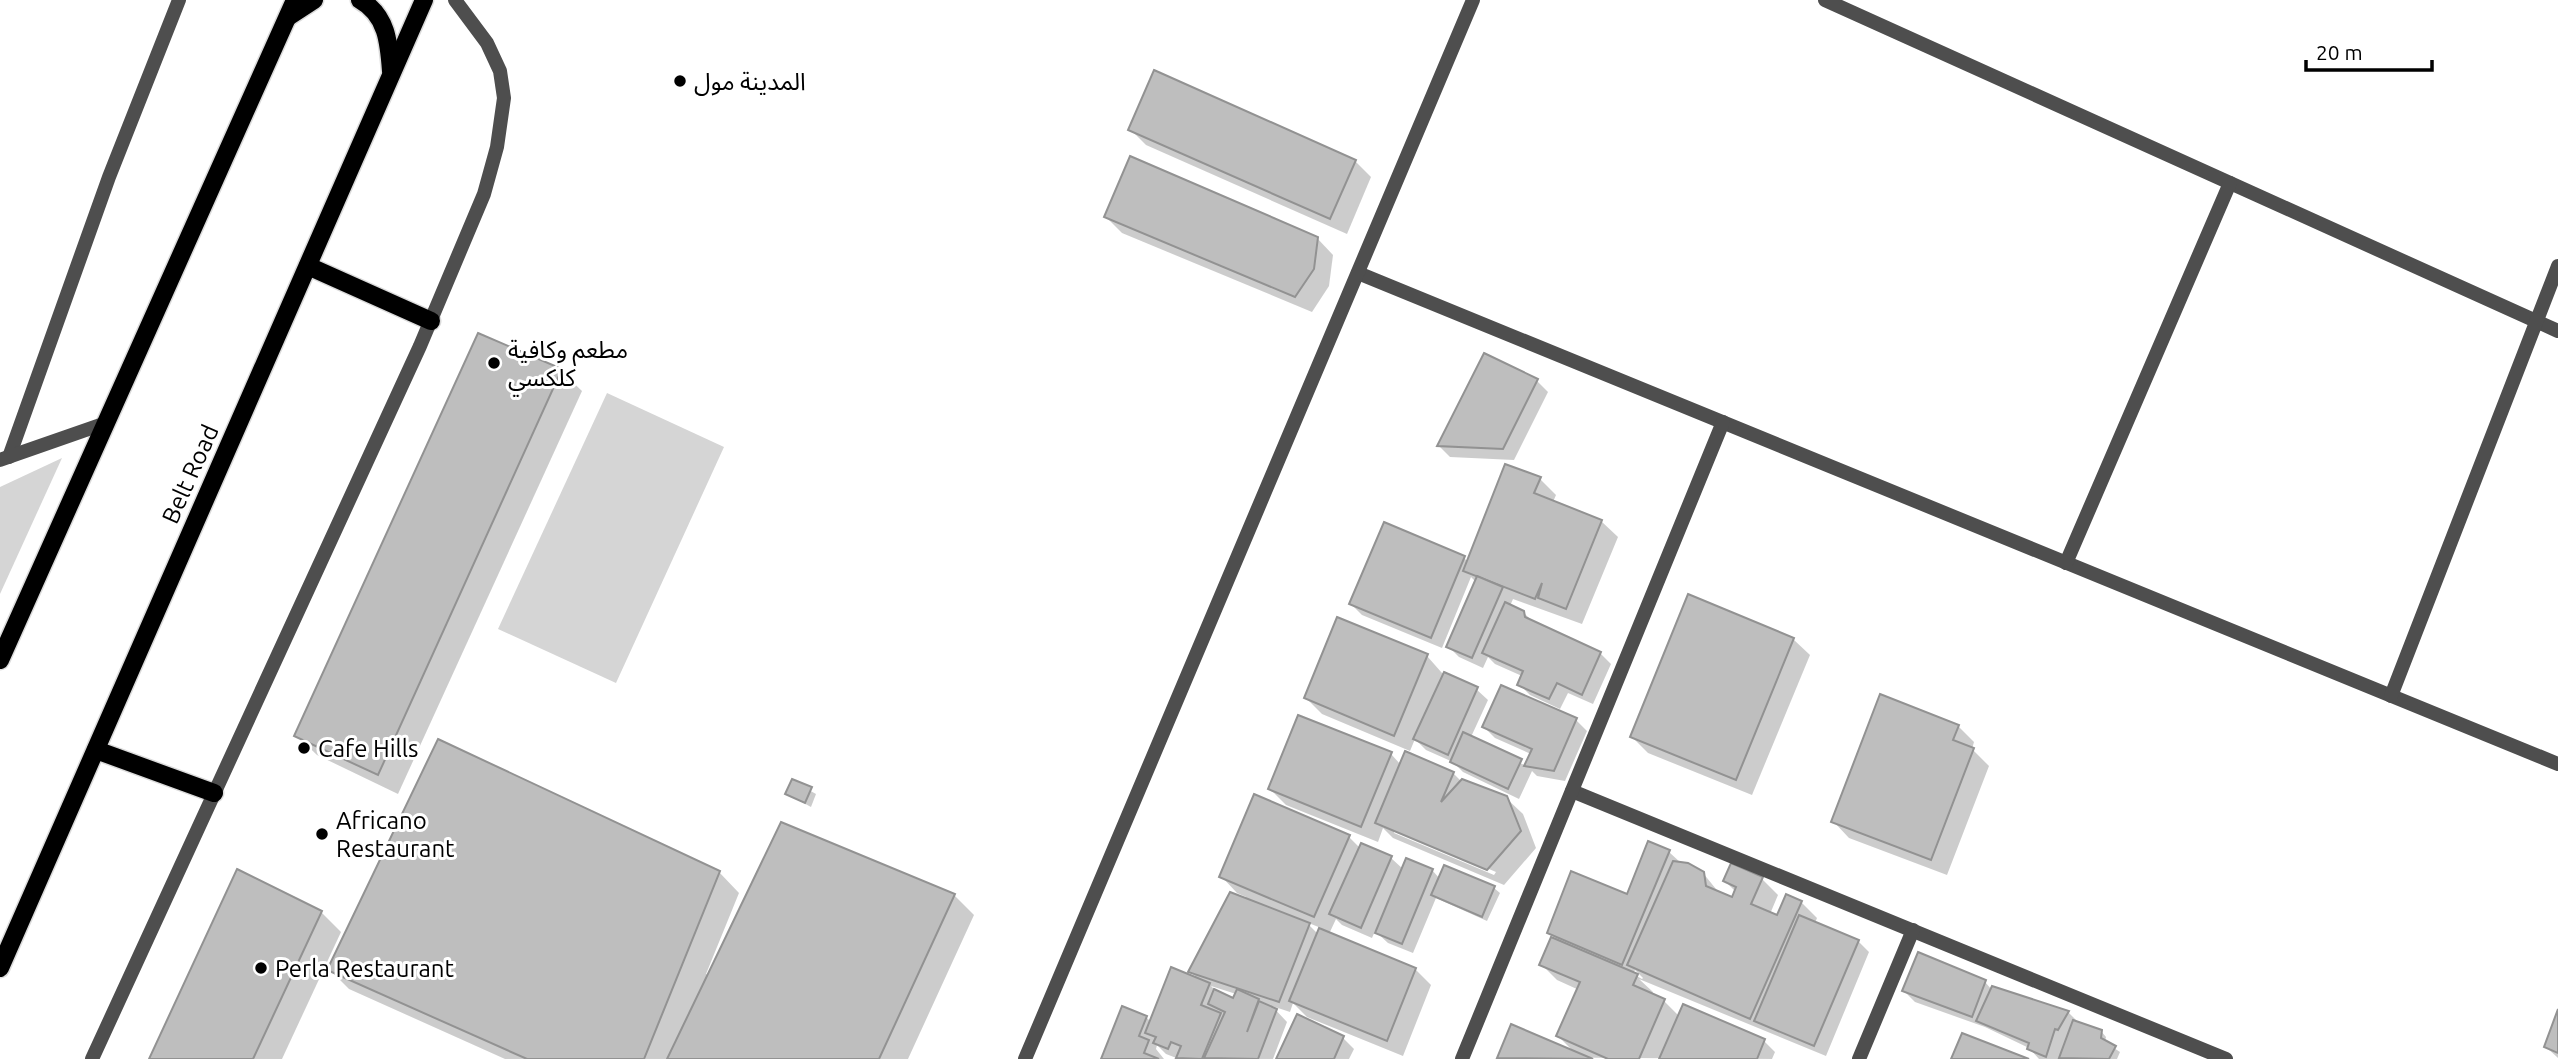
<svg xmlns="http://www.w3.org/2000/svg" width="2558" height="1059" font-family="Ubuntu,'Noto Sans Arabic',sans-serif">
	<rect width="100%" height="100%" fill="#fff"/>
	<g fill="#d5d5d5">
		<polygon points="607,393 724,447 616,683 498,629"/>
		<polygon points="62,458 0,594 0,487"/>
	</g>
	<g fill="#0003" fill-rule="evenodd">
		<polygon points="1130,129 1355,161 1371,177 1347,234 1146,145"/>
		<polygon points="1106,217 1317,238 1333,255 1329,286 1312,312 1122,233"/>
		<polygon points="479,335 561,371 582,391 398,794 317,755 296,735"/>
		<polygon points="1484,355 1537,381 1548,392 1514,460 1450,457 1439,446"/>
		<polygon points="1540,479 1556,495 1553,502 1601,521 1618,537 1582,624 1513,599 1510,606 1523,612 1535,624 1600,653 1611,664 1593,704 1568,693 1560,709 1530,695 1519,684 1522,676 1495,664 1488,657 1483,668 1459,657 1448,646 1476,582 1471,577 1442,648 1362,615 1351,604 1464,558 1468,562"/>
		<polygon points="1793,639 1810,655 1752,795 1648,753 1632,737"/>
		<polygon points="1427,656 1442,673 1476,689 1488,700 1471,737 1526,766 1531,754 1495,738 1484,727 1576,720 1587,731 1565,781 1537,776 1532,771 1519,799 1463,772 1453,762 1426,750 1415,739 1410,751 1322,714 1306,698"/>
		<polygon points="1958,726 1974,742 1972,749 1989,766 1947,875 1849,838 1833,821"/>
		<path d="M1391 754 1401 765 1453 773 1462 782 1506 798 1523 814 1536 848 1504 885 1393 838 1383 828 1378 842 1286 805 1270 789ZM1394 829 1496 872 1494 875 1394 833Z"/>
		<polygon points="793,781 816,794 811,807 787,794"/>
		<path d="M1349 837 1360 848 1362 845 1391 858 1403 869 1432 870 1440 879 1445 867 1494 888 1500 893 1487 921 1436 898 1413 953 1388 943 1375 931 1372 938 1342 925 1336 919 1329 934 1415 969 1431 985 1403 1056 1307 1017 1293 1003 1290 1012 1272 1006 1287 1022 1273 1059H1179L1166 1054 1157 1045 1156 1049 1164 1059H1103L1146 1017 1151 1022 1199 980 1191 972 1246 897 1237 893 1221 876ZM1306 922 1321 928 1318 934ZM1211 986 1236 994 1234 1000 1218 993Z"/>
		<path d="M1649 843 1669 852 1681 863 1703 873 1720 894 1733 899 1736 892 1725 881 1732 866 1762 879 1778 895 1770 914 1778 917 1801 902 1817 918 1815 923 1858 941 1869 952 1826 1056 1639 979 1653 992 1652 995 1664 1001 1679 1016 1684 1006 1764 1041 1775 1052 1772 1059 1499 1057 1576 1054 1558 1036 1579 990 1557 980 1541 964 1559 942 1549 932 1628 897ZM1635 970 1643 978 1642 979 1633 974Z"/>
		<polygon points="719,872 739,893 706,974 709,975 954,895 974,915 908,1059 505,1059 349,989 329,969"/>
		<polygon points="321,912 341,932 282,1059 151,1059"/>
		<polygon points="1985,982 1992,990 2068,1012 2080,1024 2101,1031 2106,1037 2105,1042 2120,1052 2117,1059 2039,1059 2029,1048 1985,1027 1915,1002 1904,991"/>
		<polygon points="2558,1014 2558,1058 2546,1047"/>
		<polygon points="1298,1017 1343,1038 1354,1049 1349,1059 1278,1059"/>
	</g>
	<g fill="#bebebe" stroke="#929292" stroke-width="2">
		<polygon points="1154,70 1356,160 1330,219 1128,130"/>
		<polygon points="1130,156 1318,237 1314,269 1295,297 1104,217"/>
		<polygon points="478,333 562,369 378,775 294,736"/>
		<polygon points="1484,353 1538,379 1503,449 1437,446"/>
		<polygon points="1505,464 1541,477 1534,493 1602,520 1566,609 1538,598 1542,583 1535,599 1463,571"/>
		<polygon points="1384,522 1465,556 1431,638 1349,604"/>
		<polygon points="1477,576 1503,587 1472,658 1446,647"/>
		<polygon points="1688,594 1794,638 1736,780 1630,737"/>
		<polygon points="1505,602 1524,611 1525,617 1601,652 1582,695 1557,683 1549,699 1517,685 1523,671 1482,653"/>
		<polygon points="1337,617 1428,654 1394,736 1304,698"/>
		<polygon points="1444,672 1478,687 1448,755 1413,739"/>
		<polygon points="1501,685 1577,718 1554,771 1524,766 1532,749 1482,727"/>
		<polygon points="1880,694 1959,725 1953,740 1974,748 1931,860 1831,822"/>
		<polygon points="1298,715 1392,752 1361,827 1268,789"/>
		<polygon points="1463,732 1522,759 1508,789 1450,762"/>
		<polygon points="438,739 720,871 644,1059 527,1059 327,970"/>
		<polygon points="1405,751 1454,772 1441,802 1462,779 1507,796 1521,831 1487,870 1375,823"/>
		<polygon points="792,779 812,787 805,803 785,794"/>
		<polygon points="1254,794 1350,835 1314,917 1219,877"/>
		<polygon points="781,822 955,894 879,1059 667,1059"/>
		<polygon points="1648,841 1670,850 1622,965 1547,933 1571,871 1627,894"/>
		<polygon points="1361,843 1392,856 1361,928 1329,914"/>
		<polygon points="1406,858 1433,869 1402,944 1375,933"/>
		<polygon points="1673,861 1688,863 1704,872 1706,886 1732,897 1736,887 1723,881 1731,863 1763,877 1751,904 1777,915 1786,894 1802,901 1750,1019 1627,965"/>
		<polygon points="1444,865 1495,886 1482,917 1431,895"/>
		<polygon points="237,869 322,911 253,1059 149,1059"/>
		<polygon points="1230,892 1310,923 1279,1002 1188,972"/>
		<polygon points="1799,915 1859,940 1814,1046 1754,1021"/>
		<polygon points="1319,928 1416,968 1387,1041 1289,1001"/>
		<polygon points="1551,937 1638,974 1633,985 1665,999 1639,1059 1608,1059 1556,1036 1580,982 1539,965"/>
		<polygon points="1918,952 1986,980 1972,1017 1902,991"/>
		<polygon points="1171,967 1210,983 1201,1005 1221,1013 1202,1059 1176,1058 1181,1046 1171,1042 1168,1049 1153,1043 1156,1037 1145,1033"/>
		<polygon points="1992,986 2069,1011 2058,1030 2055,1029 2046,1057 2027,1049 2029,1043 1976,1021"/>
		<polygon points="1214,989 1233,998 1237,989 1259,999 1247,1032 1259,1001 1277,1009 1258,1059 1204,1058 1225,1012 1208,1004"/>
		<polygon points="1683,1004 1765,1039 1757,1059 1659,1059"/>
		<polygon points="1122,1006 1147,1016 1139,1036 1149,1040 1144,1053 1159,1059 1101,1059"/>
		<polygon points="2558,1009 2558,1053 2544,1047"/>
		<polygon points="1297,1014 1344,1036 1334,1059 1276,1059"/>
		<polygon points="2073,1020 2102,1030 2101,1038 2116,1046 2109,1059 2059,1058"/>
		<polygon points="1511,1024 1593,1059 1497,1058"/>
		<polygon points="1962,1033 2029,1059 1951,1059"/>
	</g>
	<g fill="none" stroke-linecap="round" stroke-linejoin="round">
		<defs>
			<g id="primary">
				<path d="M360 0C387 15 389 43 391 71"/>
				<polyline points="288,17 314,0"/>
				<polyline points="308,266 431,321"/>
				<polyline points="0,660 295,0"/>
				<polyline points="96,750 214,793"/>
				<polyline points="0,968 424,0"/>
			</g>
		</defs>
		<use href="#primary" stroke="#dbdbdb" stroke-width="21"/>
		<polyline stroke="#4e4e4e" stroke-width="14" points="92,1059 420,346 484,194 497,147 504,98 500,71 487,43 455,0"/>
		<g stroke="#4e4e4e" stroke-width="14">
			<polyline points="1825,0 2558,331"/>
			<polyline points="1358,273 2558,764"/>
			<polyline points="9,457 109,177 179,0"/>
			<polyline points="0,460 103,424"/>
			<polyline points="2066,563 2230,183"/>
			<polyline points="2391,696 2558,266"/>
			<polyline points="1572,791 2226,1059"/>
			<polyline points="1025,1059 1473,0"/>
			<polyline points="1462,1059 1723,422"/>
			<polyline points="1859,1059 1913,930"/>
		</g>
		<use href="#primary" stroke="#000" stroke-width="18"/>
	</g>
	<g fill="#000" stroke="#fff" stroke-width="2.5">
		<circle cx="680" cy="81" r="7"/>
		<circle cx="494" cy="363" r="7"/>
		<circle cx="304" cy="748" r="7"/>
		<circle cx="322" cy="834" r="7"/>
		<circle cx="261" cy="968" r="7"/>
	</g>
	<g text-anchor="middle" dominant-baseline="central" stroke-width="6" stroke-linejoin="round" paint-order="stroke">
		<g font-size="24" fill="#000" stroke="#fff" text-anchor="start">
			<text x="694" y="81">المدينة مول</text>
			<text x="508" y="349">مطعم وكافية<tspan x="508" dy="28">كلكسي</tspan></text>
			<text x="318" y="748">Cafe Hills</text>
			<text x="336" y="820">Africano<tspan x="336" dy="28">Restaurant</tspan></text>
			<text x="275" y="968">Perla Restaurant</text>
		</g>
		<g font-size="24" fill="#000" stroke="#fff">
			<text transform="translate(190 474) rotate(-66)">Belt Road</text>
		</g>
	</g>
	<path d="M2306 60v10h126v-10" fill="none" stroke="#000000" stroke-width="3.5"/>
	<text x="2316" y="60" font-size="21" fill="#000000" stroke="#ffffff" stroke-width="5" paint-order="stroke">20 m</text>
</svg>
